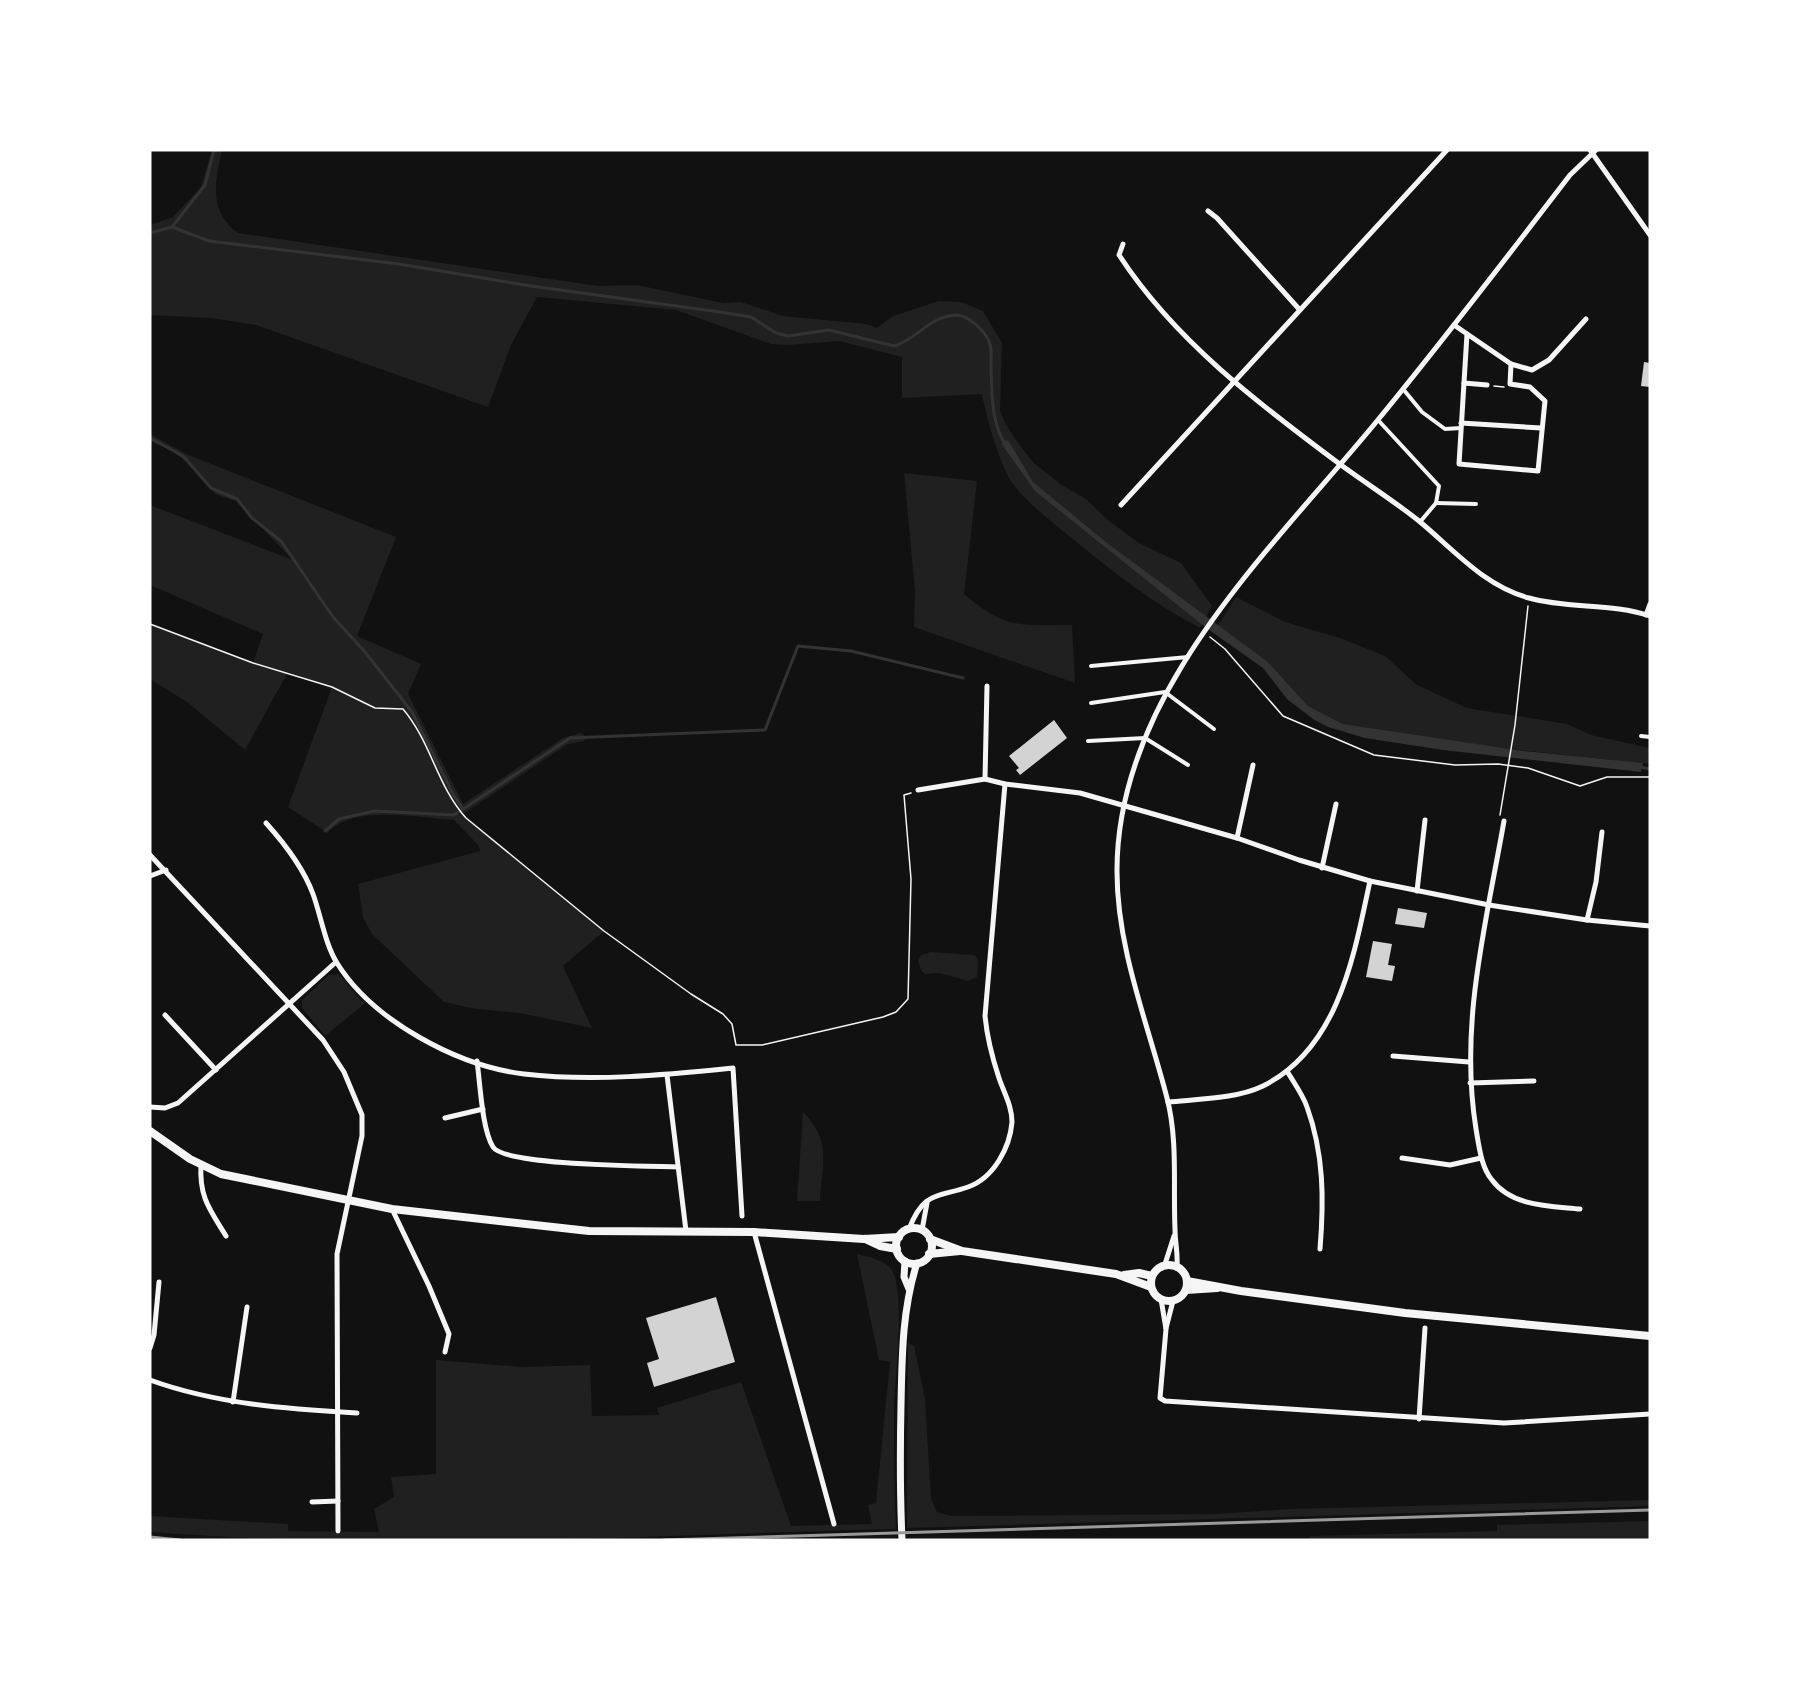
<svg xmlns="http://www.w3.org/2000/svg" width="1800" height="1690" font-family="'Fira Sans Condensed',sans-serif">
	<rect width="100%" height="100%" fill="#111"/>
	<g fill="#202020">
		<path d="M212 150H222C215 181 208 211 238 233L598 286 637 285 723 303 741 302 783 316 866 324 877 328 893 316 939 301 961 302 983 311 1002 343 1000 410 1005 423 1020 446 1034 463 1060 484 1086 499 1109 521 1139 543 1181 563 1212 606 1200 628C1150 602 1107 567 1064 532 1046 517 1025 501 1011 481 999 462 986 416 982 394L902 398V357L839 341 788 345 771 344 676 310 537 297 511 345 488 407 256 325 211 318 150 315V225L173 217 201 187Z"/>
		<path d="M150 434 186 454 396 537 357 636 421 664 408 694 463 804 563 738 581 733 586 737 584 741 568 744 463 814 604 931 563 966 592 1028 520 1013 476 1009 444 1002 372 934 363 917 358 884 480 851 479 846 454 820C420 818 351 804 328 833L288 807 332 687 288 672 245 750 187 702 150 679V624L253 663 263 634 150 585V505L293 560 236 501 215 494 186 461 169 449 150 441Z"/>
		<path d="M904 473 977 481 964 594C1007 630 1019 625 1072 625L1075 683 914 627 915 591Z"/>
		<polygon points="1236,597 1285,622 1340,638 1385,656 1417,685 1467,708 1567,724 1591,735 1650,748 1650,764 1492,747 1343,724 1308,706 1268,662 1217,627"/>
		<polygon points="931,952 975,955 978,961 977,977 968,981 940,973 925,974 921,970 918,961 921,955"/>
		<polygon points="339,974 364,1004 325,1036 302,1008 302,1000 329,975"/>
		<path d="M803 1112C832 1142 822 1162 820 1201H797Z"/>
		<path d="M857 1254C869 1257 887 1260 893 1272 905 1297 895 1379 894 1410 894 1450 894 1489 896 1529 648 1535 397 1551 150 1532V1516L288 1524V1531L379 1532 374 1509 394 1497 391 1477 436 1474V1360L521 1367 590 1365 592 1416 659 1415 657 1408 741 1382 791 1526 872 1524 868 1505 876 1503 890 1362 879 1360Z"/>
		<polygon points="908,1343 914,1346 925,1399 931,1499 937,1512 951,1516 1216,1514 1292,1509 1650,1500 1650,1506 907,1528"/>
		<polygon points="1650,1521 1650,1540 1304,1540 1312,1536 1497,1531 1497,1525"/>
	</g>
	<polygon fill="#333" points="1008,440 1033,482 1107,543 1268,662 1308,706 1343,724 1523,751 1643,763 1641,772 1443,750 1365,738 1328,727 1313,719 1287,699 1263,668 1205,627 1035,491 1001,443"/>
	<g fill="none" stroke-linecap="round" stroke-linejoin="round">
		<g stroke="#333" stroke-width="3">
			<polyline points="172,227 205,185 214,150"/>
			<path d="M150 233 172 227 209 241 399 264 531 286 720 312 751 317 776 333 788 336 829 330 894 346C916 340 930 316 956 315 969 315 986 332 990 344 992 350 991 361 991 367 992 394 991 421 1005 444"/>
			<polyline points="150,438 183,456 211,488 237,499 252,518 281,541 333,617 365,652 412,712 454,796 463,809"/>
			<polyline points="1640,767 1650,769"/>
			<polyline points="325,831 339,819 375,811 454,815 570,738 765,730 798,646 851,651 963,678"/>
		</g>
	</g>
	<g fill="#d3d3d3">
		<polygon points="1644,362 1650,363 1650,387 1641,386"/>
		<polygon points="1054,720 1067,738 1020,775 1016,770 1019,768 1009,756"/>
		<polygon points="1398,908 1427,913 1424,928 1395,924"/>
		<polygon points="1373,941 1392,944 1388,965 1395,966 1392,981 1366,977"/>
		<polygon points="716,1297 735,1362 654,1387 647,1363 659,1359 646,1318"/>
	</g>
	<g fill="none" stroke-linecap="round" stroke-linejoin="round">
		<g stroke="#f5f5f5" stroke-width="1.5">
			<polyline points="1494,386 1504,387"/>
			<path d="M150 624 253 663 332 687 375 708 403 709C431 742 437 786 466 818L604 931 691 994 723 1014 732 1024 736 1045H762L883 1017 896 1012 908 999 911 879 904 795 911 793"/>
			<polyline points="1210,637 1225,649 1283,716 1374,755 1455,765 1498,764 1528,768 1580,786 1607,777 1650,777"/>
			<polyline points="1500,815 1515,725 1528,606"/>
		</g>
		<g stroke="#f5f5f5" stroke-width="4">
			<polyline points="1403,389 1422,412 1445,429 1461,428"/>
			<polyline points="1378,420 1439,486 1436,503 1420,522"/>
			<polyline points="1436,503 1476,504"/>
			<polyline points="1091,666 1188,657"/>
			<polyline points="1091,703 1165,692 1214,729"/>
			<polyline points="1641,736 1650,737"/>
			<polyline points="1088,741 1145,738 1188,765"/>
		</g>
		<g stroke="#f5f5f5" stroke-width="5">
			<polyline points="1590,150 1650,235"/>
			<polyline points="1208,211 1217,218 1299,309"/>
			<path d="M1123 244 1119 255C1175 341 1259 404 1341 465 1367 484 1394 501 1419 521 1453 549 1484 586 1529 598 1568 609 1612 603 1650 616"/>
			<polyline points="1454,325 1511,364 1532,370 1549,360 1586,319"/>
			<polyline points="1467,334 1459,464 1538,471 1545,401 1530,387 1510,384 1511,364"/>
			<polyline points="1464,383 1487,385"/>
			<polyline points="1461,423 1541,428"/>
			<polyline points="1121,505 1447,150"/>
			<polyline points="1646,615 1650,604"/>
			<polyline points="985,779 987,686"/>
			<polyline points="918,790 985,779 1005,784 1080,793 1237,838 1299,860 1370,881 1489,905 1587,920 1650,926"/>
			<path d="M1504 821C1486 924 1459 1024 1476 1129 1479 1146 1481 1167 1492 1180 1512 1207 1551 1206 1580 1209"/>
			<path d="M266 823C285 844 303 867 313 894 321 916 325 944 337 963 373 1021 458 1066 524 1074 593 1082 664 1075 733 1068L742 1216"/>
			<polyline points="1237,838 1253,765"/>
			<polyline points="150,855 323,1040 344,1072 362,1115 362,1136 337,1254 338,1531"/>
			<polyline points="1322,868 1336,804"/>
			<polyline points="150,876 166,870"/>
			<polyline points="1417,891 1425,820"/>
			<polyline points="1587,920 1596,882 1602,832"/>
			<polyline points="165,1015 216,1070"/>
			<polyline points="1393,1056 1469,1062"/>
			<path d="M477 1061C480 1082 482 1130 493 1147 505 1166 650 1166 678 1167"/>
			<path d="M1287 1071C1294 1083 1303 1095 1307 1107 1324 1154 1324 1200 1320 1249"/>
			<polyline points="667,1075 686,1231"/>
			<polyline points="1470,1083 1534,1081"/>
			<path d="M1168 1102C1198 1099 1236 1099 1263 1086 1339 1048 1354 955 1370 881"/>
			<polyline points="150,1107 165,1108 178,1103 336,962"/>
			<polyline points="445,1118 483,1109"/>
			<polyline points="1402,1158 1450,1165 1481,1158"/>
			<path d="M201 1165C199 1197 210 1210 226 1236"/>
			<polyline points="392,1209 429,1286 449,1334 445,1352"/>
			<path d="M909 1229C924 1191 936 1198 968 1187 994 1178 1010 1147 1012 1122 1012 1106 1004 1093 999 1078 992 1057 987 1037 985 1016L1005 784"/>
			<polyline points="922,1230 927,1203"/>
			<polyline points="754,1232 834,1524"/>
			<polyline points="1165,1264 1174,1236"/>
			<path d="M1177 1266C1178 1253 1175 1242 1175 1229 1173 1185 1178 1140 1167 1098 1148 1024 1117 949 1117 872 1116 693 1272 549 1377 421 1443 341 1507 257 1570 175L1596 150"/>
			<polyline points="1161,1299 1166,1329 1160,1398 1165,1401 1504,1423 1650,1414"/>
			<polyline points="1166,1328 1173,1301"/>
			<polyline points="150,1348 154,1335 159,1282"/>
			<path d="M150 1380C216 1404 287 1409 357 1413"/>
			<polyline points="233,1402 247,1307"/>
			<polyline points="1419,1419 1425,1328"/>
			<polyline points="312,1502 338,1501"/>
		</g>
		<g stroke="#f5f5f5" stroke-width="7">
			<polyline points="905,1261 904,1277 909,1289"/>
			<path d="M902 1540C900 1495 900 1450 901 1405 902 1357 902 1310 917 1263"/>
		</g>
		<g stroke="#f5f5f5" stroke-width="8">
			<polyline points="150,1131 190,1159 221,1174 392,1209 589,1231 754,1232 864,1239 899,1237"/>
			<circle cx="914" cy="1246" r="18"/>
			<polyline points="865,1239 880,1246 897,1249"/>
			<polyline points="930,1239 962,1251 1116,1274 1151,1287"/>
			<polyline points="929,1254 960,1251"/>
			<circle cx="1169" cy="1283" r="18"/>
			<polyline points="1124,1275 1139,1273 1152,1276"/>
			<polyline points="1187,1281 1241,1291 1405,1313 1650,1336"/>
			<polyline points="1186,1290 1217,1288"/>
		</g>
		<g stroke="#9a9a9a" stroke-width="3">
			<polyline points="150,1537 180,1540"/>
			<polyline points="664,1540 1650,1510"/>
		</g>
	</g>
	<rect width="1800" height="1690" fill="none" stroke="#ffffff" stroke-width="303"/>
</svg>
